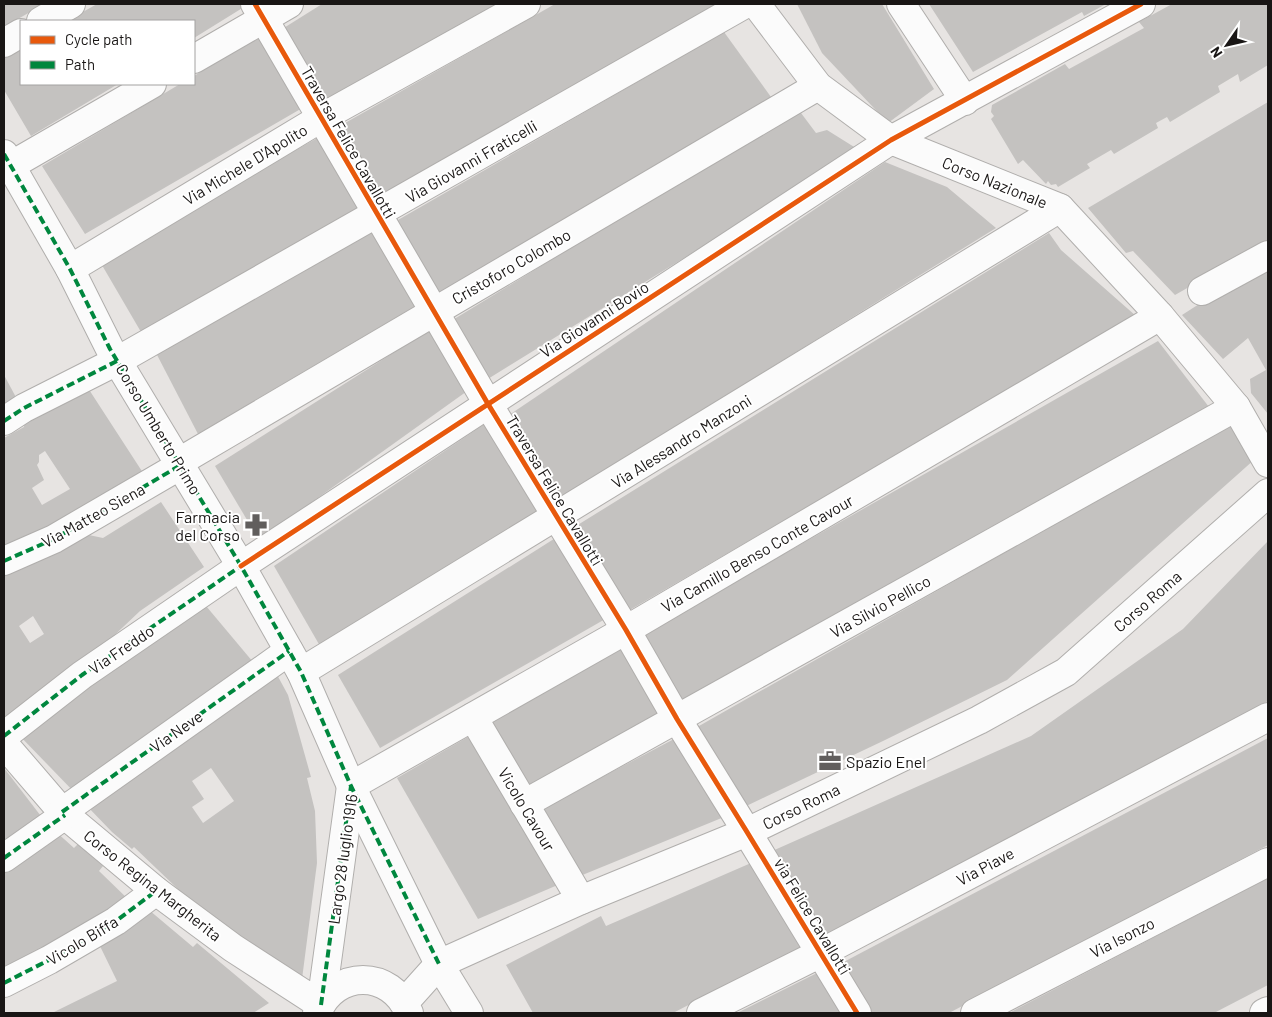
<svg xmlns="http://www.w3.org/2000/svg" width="1272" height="1017" font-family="Barlow,sans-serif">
	<rect width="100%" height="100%" fill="#e7e4e2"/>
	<g fill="#c4c2c0" fill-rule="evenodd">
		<polygon points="4,4 44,4 4,27"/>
		<polygon points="97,4 242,4 244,7 194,38 194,21 67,21"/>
		<polygon points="322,4 499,4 321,103 279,31"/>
		<polygon points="555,4 714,4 717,9 380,201 338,127"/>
		<polygon points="797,4 882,4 934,89 888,123 822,53"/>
		<polygon points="929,4 1106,4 1084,16 1082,12 973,72"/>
		<polygon points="1172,4 1268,4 1268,65 1240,82 1238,74 1218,86 1220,92 1170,122 1167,117 1156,123 1158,128 1114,154 1111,150 1087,164 1090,168 1058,187 1056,184 1051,185 1048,181 1046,184 1023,160 1018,164 991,119 994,116 991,112 992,105 1065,64 1069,69 1144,28 1139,22"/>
		<polygon points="724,32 771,97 434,299 391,224"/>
		<polygon points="262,35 304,107 85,234 42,166 180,84 194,84 194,76"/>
		<polygon points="21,48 21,84 118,84 31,136 4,90 4,58"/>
		<polygon points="1268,102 1268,242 1175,295 1133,251 1126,253 1088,208"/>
		<polygon points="798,109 816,133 827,130 859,150 483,382 451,321"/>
		<polygon points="321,136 361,207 141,332 99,260"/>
		<polygon points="885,162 947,187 996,228 561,498 506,417"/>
		<polygon points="378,228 419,304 198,434 155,351"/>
		<polygon points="1049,233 1061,250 1136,316 628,611 576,526"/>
		<polygon points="1268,269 1268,414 1251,393 1250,379 1266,370 1248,338 1223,359 1182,315 1221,290"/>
		<polygon points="434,327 470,389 259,540 215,466"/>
		<polygon points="1158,341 1209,407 684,708 640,636"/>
		<polygon points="4,375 18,401 4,410"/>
		<path d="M86 385 147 479 4 556V438L24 427 25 416ZM45 451 70 489 42 505 32 488 44 480 37 465 39 462V455Z"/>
		<polygon points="489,421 543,510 320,646 274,566"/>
		<polygon points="1231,424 1255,459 1007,680 883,741 740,809 692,730"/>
		<path d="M161 502 204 567 140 611 85 663 10 726 4 718V566L84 534 103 538ZM33 616 44 634 30 643 19 626Z"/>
		<polygon points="557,537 607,618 380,748 338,675"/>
		<polygon points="1268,541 1268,701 820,938 770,852 1031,736 1183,629"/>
		<polygon points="201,600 253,662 78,796 16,732"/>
		<polygon points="623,648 667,719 528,791 488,723"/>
		<path d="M275 671 288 695 311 777 307 778 315 811 317 863 302 979 241 940 180 891 134 847 132 849 112 832 86 805ZM211 768 234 801 203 823 192 807 204 799 192 781Z"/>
		<polygon points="473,734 560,884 478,919 397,778"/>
		<polygon points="1268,738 1268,845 949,1013 867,1013 838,965"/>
		<polygon points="674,739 724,817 580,876 538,811"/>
		<polygon points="4,768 47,824 4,852"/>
		<polygon points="54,830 74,848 78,844 103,866 99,871 132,903 4,976 4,866"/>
		<polygon points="751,863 801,947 673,1013 533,1013 506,965 601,916 606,926"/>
		<polygon points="1268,878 1268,985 1214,1013 1009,1013"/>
		<polygon points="149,910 193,947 197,943 269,1003 253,1013 52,1013 117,981 98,942"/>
		<polygon points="821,971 843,1013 737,1013"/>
	</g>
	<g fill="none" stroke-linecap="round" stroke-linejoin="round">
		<defs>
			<g id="street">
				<polyline points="255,4 488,404 626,630 677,719 747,832 857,1013"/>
				<polyline points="756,4 818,86 891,140 1060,208 1160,316 1236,407 1268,463"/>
				<polyline points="901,4 965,101"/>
				<polyline points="41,21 71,4"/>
				<polyline points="4,43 21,33"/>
				<polyline points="194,59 289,4"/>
				<polyline points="4,154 70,269 110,349 241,566 301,672 351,786 439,964"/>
				<polyline points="10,166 152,84"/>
				<polyline points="70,269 321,118 526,4"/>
				<polyline points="1202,291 1268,255"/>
				<polyline points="4,421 24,408 117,361 745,4"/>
				<polyline points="179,462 818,86"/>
				<polyline points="4,561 54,539 181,465"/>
				<polyline points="301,672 1060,208"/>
				<polyline points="473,717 581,900"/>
				<polyline points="4,736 82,675 241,566 891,140 1141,4"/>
				<polyline points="4,744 65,815 156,891 233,948 321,1005 351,786"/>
				<polyline points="351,786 626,630 1160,316"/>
				<polyline points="524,804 1236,407"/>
				<polyline points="62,812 289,651"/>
				<polyline points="4,858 65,815"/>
				<polyline points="4,983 49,960 116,921 156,891"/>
				<polyline points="701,1013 821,953 1268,717"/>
				<polyline points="975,1013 1268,862"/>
				<polyline points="1264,1013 1268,1011"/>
			</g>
			<g id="secondary">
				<polyline points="439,964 469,1013"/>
				<polyline points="404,1003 439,964 581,900 747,832 979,720 1066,672 1268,493"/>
				<path d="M317 1013C335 969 391 969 409 1013"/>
			</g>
		</defs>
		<use href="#street" stroke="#b0aeac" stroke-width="30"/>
		<use href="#secondary" stroke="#b0aeac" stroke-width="30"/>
		<use href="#street" stroke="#fbfbfb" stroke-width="28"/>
		<use href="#secondary" stroke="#fbfbfb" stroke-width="28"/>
		<g stroke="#00873e" stroke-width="4" stroke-dasharray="8 4" stroke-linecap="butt">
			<polyline points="4,154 70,269 110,349 241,566 301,672 351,786 439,964"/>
			<polyline points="4,421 24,408 117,361"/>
			<polyline points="4,561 54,539 181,465"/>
			<polyline points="4,736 82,675 241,566"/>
			<polyline points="62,812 289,651"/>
			<polyline points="4,858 65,815"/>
			<polyline points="4,983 49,960 116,921 156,891"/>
			<polyline points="321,1005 351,786"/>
		</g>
		<defs>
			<g id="cycleway">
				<polyline points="255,4 488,404 626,630 677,719 747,832 857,1013"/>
				<polyline points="241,566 891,140 1141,4"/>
			</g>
		</defs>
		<use href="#cycleway" stroke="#fff" stroke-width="8"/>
		<use href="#cycleway" stroke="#e8590c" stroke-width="5"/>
	</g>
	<defs>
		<symbol id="pharmacy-bare" viewBox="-9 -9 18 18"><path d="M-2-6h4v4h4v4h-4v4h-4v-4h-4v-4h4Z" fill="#615e5d" stroke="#fff" stroke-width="2.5" paint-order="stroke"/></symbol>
		<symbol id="office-bare" viewBox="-9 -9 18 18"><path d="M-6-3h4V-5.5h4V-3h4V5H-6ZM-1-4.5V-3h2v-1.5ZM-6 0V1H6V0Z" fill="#615e5d" stroke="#fff" stroke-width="2.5" paint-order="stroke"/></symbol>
	</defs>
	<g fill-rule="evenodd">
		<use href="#pharmacy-bare" x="240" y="509" width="32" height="32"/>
		<use href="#office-bare" x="814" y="745" width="32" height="32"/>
	</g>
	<g text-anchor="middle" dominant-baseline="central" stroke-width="4" stroke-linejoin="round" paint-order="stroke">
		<g font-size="16" fill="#191615" stroke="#fff">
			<text transform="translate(349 142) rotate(60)">Traversa Felice Cavallotti</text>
			<text transform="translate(471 161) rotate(-30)">Via Giovanni Fraticelli</text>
			<text transform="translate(245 164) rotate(-31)">Via Michele D'Apolito</text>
			<text transform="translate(995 182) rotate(22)">Corso Nazionale</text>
			<text transform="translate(511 266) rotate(-30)">Cristoforo Colombo</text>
			<text transform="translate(594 319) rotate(-33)">Via Giovanni Bovio</text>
			<text transform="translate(159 429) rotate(59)">Corso Umberto Primo</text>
			<text transform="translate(681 441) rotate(-32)">Via Alessandro Manzoni</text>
			<text transform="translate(555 490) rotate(59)">Traversa Felice Cavallotti</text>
			<text transform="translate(93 515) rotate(-29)">Via Matteo Siena</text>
			<text transform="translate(757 553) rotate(-30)">Via Camillo Benso Conte Cavour</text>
			<text transform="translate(1147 601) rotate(-41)">Corso Roma</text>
			<text transform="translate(880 606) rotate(-29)">Via Silvio Pellico</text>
			<text transform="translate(121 649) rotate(-34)">Via Freddo</text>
			<text transform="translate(176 731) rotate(-35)">Via Neve</text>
			<text transform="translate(801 806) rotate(-26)">Corso Roma</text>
			<text transform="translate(527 809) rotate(59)">Vicolo Cavour</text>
			<text transform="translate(342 859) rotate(-82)">Largo 28 luglio 1916</text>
			<text transform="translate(985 866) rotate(-28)">Via Piave</text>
			<text transform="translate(153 885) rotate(38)">Corso Regina Margherita</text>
			<text transform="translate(813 916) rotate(59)">via Felice Cavallotti</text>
			<text transform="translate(1122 937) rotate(-27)">Via Isonzo</text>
			<text transform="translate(82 940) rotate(-31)">Vicolo Biffa</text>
		</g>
		<g font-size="16" fill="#191615" stroke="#fff" text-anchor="end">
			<text x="240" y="516">Farmacia<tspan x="240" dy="18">del Corso</tspan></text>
			<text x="846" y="761" text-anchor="start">Spazio Enel</text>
		</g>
	</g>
	<rect width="1272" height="1017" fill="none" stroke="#191615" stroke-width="10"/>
	<rect x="20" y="20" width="175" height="65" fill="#ffffff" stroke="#a3a2a1"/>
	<rect x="30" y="36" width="25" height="8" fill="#e8590c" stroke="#a3a2a1"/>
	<text x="65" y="45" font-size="15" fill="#191615">Cycle path</text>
	<rect x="30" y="61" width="25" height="8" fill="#00873e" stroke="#a3a2a1"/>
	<text x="65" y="70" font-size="15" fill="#191615">Path</text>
	<g transform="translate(1227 45) rotate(236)" stroke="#ffffff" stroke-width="4" paint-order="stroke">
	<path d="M0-4L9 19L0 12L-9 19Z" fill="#191615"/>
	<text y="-8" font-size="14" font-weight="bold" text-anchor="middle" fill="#191615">N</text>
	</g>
</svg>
